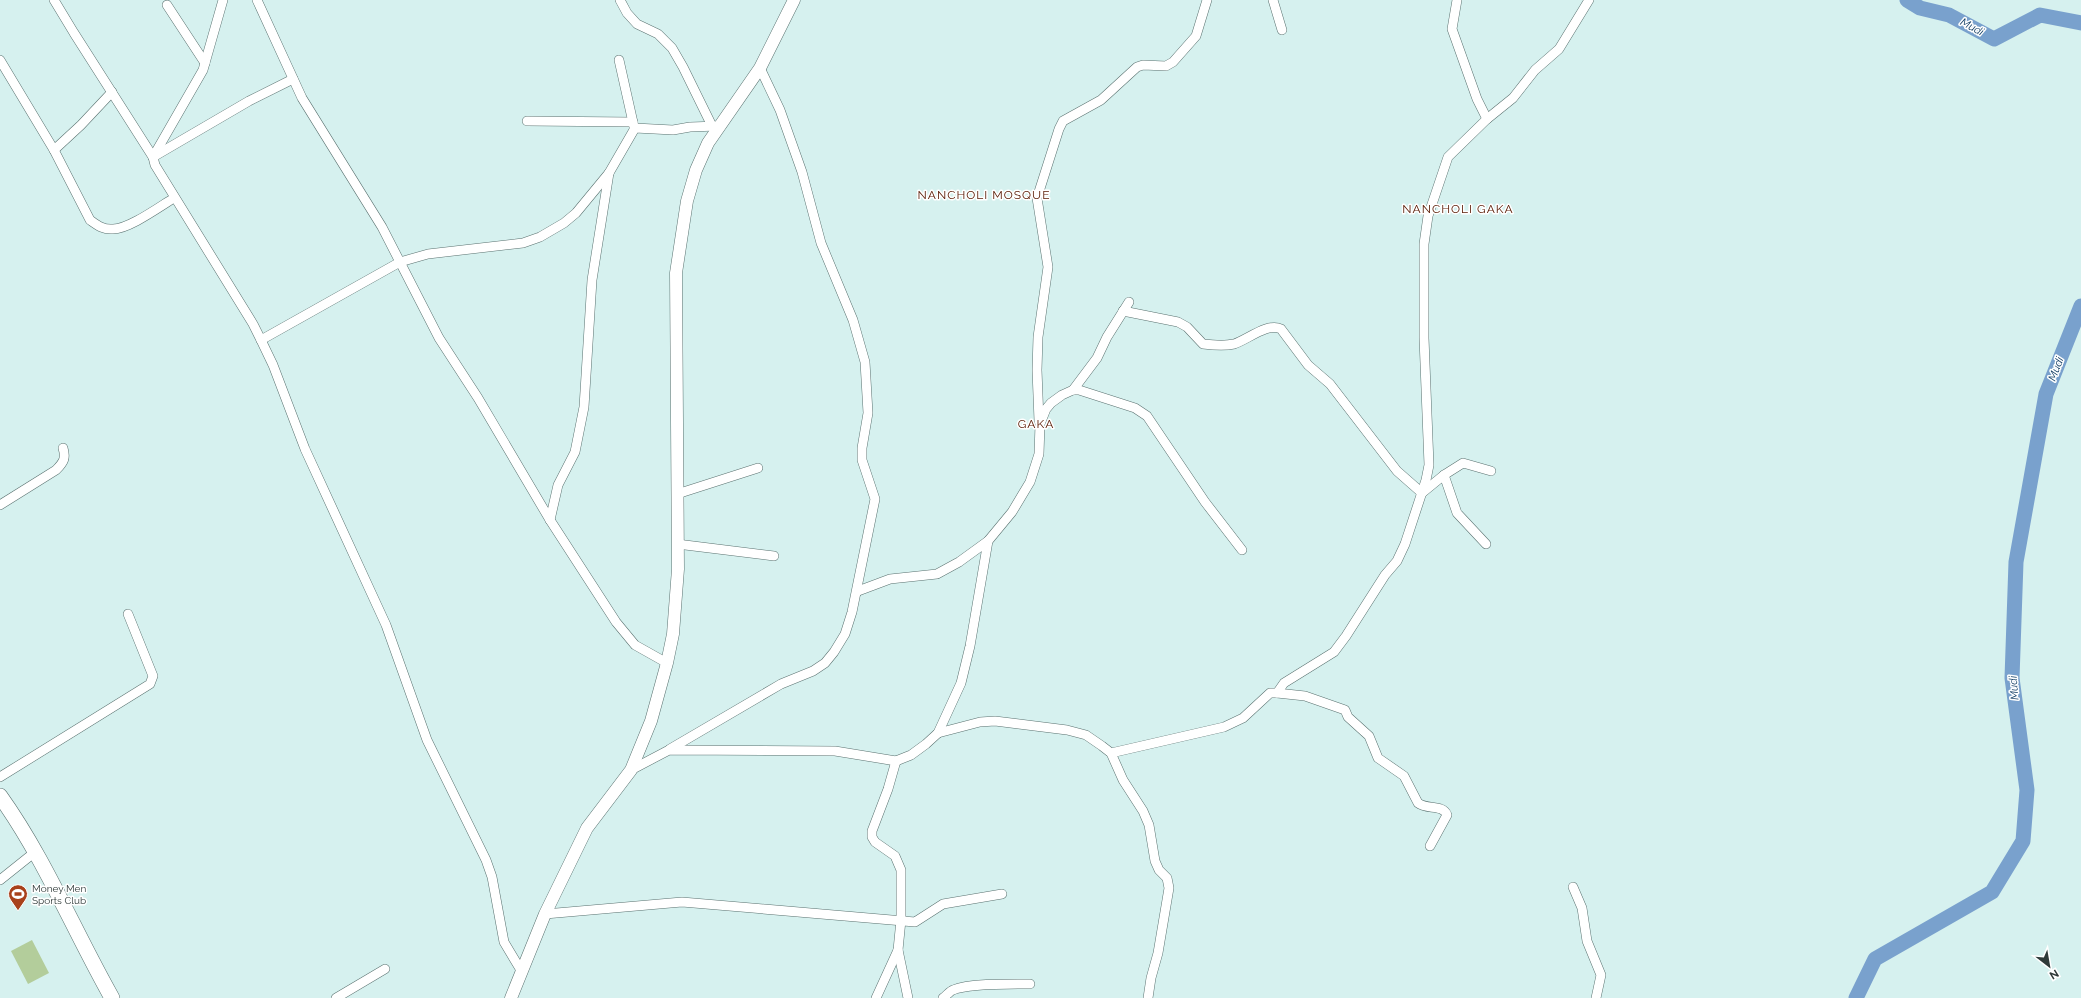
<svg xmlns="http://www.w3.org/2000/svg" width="2081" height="998" font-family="Raleway,sans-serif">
	<rect width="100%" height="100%" fill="#d6f1ef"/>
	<polygon fill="#b3cd9b" points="32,940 49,973 28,984 11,951"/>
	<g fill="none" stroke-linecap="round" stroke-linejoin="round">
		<g stroke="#79a1cd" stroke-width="15">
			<polyline points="1907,0 1920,8 1949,15 1994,39 2040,15 2081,23"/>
			<polyline points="1856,998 1875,959 1992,892 2023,841 2027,790 2012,678 2016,562 2046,394 2081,306"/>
		</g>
		<defs>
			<g id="minor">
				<polyline points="54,0 74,33 153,157 249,101 293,79"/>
				<polyline points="223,0 203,70 153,157 155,165 253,324 261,340 273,365 305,449 386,625 427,740 486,860 492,877 504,942 522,972"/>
				<polyline points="257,0 302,98 382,227 439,338 478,398 550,520 616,622 635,645 667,663"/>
				<polyline points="620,0 627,13 637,24 658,34 672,48 683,67 712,126"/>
				<polyline points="1273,0 1282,30"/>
				<polyline points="1457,0 1452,29 1477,99 1487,119"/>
				<polyline points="167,5 205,63"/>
				<path d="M0 60 54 150 90 220C97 225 103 230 113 229 129 229 159 207 174 198"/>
				<polyline points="619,60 634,127"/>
				<polyline points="527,121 633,122"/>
				<polyline points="54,150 81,125 112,92"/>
				<path d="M1123 311 1178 322 1187 327 1203 344C1212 345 1225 346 1234 344 1247 340 1268 322 1281 329L1308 365 1330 384 1397 471 1422 493 1444 475 1457 513 1486 544"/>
				<polyline points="261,340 400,262 428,254 523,243 540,237 564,223 576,213 609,173 635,128 673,130 690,127 718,126"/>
				<polyline points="1073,390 1097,358 1107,337 1129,302"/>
				<polyline points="1039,421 1037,370 1038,337 1048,267 1037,198 1059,129 1063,121 1101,100 1137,67 1143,65 1166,66 1173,62 1196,36 1207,0"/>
				<polyline points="1444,475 1463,463 1491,471"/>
				<polyline points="677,494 758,468"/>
				<path d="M0 505 56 470C64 462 66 458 63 448"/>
				<polyline points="550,520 558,485 575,452 584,407 592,280 609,173"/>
				<polyline points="677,544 774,556"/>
				<polyline points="858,591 890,579 937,574 959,562 988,541"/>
				<path d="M1277 693 1305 696 1345 710 1348 717 1369 736 1378 758 1404 776 1418 803C1427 810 1443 804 1447 815L1430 846"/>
				<polyline points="938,733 980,722 995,721 1067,730 1086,735 1102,746 1111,753 1123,780 1143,811 1149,825 1155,861 1159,870 1167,878 1169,888 1158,953 1151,978 1148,998"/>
				<polyline points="670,749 781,684 813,671 825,663 834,652 845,634 852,612 875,499 862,460 862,448 868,413 865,362 853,320 821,243 802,172 780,110 760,68"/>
				<polyline points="1111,753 1224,727 1243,718 1270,693 1277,693 1284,683 1334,652 1346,636 1385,575 1397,561 1405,544 1426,480 1429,465 1424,338 1424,244 1428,216 1448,157 1487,119 1513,98 1535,70 1559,49 1589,0"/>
				<polyline points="631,770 669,750 835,751 896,761 911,755 926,744 938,733 961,683 970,646 988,541 1012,512 1030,482 1039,454 1040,424 1046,409 1051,403 1062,395 1073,390 1079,390 1135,408 1147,416 1205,502 1242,550"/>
				<polyline points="0,777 150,684 153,676 128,614"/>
				<polyline points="0,880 35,852"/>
				<polyline points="1573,887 1582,908 1587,941 1601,975 1596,998"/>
				<polyline points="545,914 682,902 915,922 943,904 1002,894"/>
				<polyline points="898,950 908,998"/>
				<polyline points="336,998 385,969"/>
				<polyline points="876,998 898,950 901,920 901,870 895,856 875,842 872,837 872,831 888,789 896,761"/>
				<path d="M943 998C946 996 950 991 953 990 970 983 1011 984 1030 984"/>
			</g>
			<polyline id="tertiary" points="511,998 545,914 587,828 631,770 651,721 667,663 673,634 678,569 676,273 687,201 696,170 708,143 760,68 794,0"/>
			<path id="trunk" d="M0 796C45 859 74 931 112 998"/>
		</defs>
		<use href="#minor" stroke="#5a7270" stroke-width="10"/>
		<use href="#tertiary" stroke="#5a7270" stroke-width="13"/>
		<use href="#trunk" stroke="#5a7270" stroke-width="16"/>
		<use href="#minor" stroke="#fff" stroke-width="9"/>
		<use href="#tertiary" stroke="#fff" stroke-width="12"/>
		<use href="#trunk" stroke="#fff" stroke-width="15"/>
	</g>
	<defs>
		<symbol id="stadium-pin" viewBox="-11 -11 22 30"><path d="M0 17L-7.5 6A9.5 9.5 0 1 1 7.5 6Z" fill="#a8411b" stroke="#fff"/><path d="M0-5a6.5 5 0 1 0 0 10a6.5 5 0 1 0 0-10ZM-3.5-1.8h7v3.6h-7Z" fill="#fff"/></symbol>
	</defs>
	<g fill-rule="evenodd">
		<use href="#stadium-pin" x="7" y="883" width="22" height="30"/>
	</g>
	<g text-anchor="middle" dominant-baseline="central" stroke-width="3" stroke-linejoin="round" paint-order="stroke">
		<g font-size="10" fill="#2f3a39" stroke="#fff" text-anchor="start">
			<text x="32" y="888">Money Men<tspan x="32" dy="12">Sports Club</tspan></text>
		</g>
		<g font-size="11" font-style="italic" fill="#08355e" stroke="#fff">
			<text transform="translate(1972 27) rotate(28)">Mudi</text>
			<text transform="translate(2056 369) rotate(-69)">Mudi</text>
			<text transform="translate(2014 688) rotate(-95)">Mudi</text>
		</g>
		<g font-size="12" letter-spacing="1" fill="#581800" stroke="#fff">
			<text x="984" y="195">NANCHOLI MOSQUE</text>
			<text x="1458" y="209">NANCHOLI GAKA</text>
			<text x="1036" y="424">GAKA</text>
		</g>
	</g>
	<g transform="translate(2049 966) rotate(149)" stroke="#ffffff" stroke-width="3" paint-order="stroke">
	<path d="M0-3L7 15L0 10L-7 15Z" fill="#2f3a39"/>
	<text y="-6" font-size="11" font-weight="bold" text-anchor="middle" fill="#2f3a39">N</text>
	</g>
</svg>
